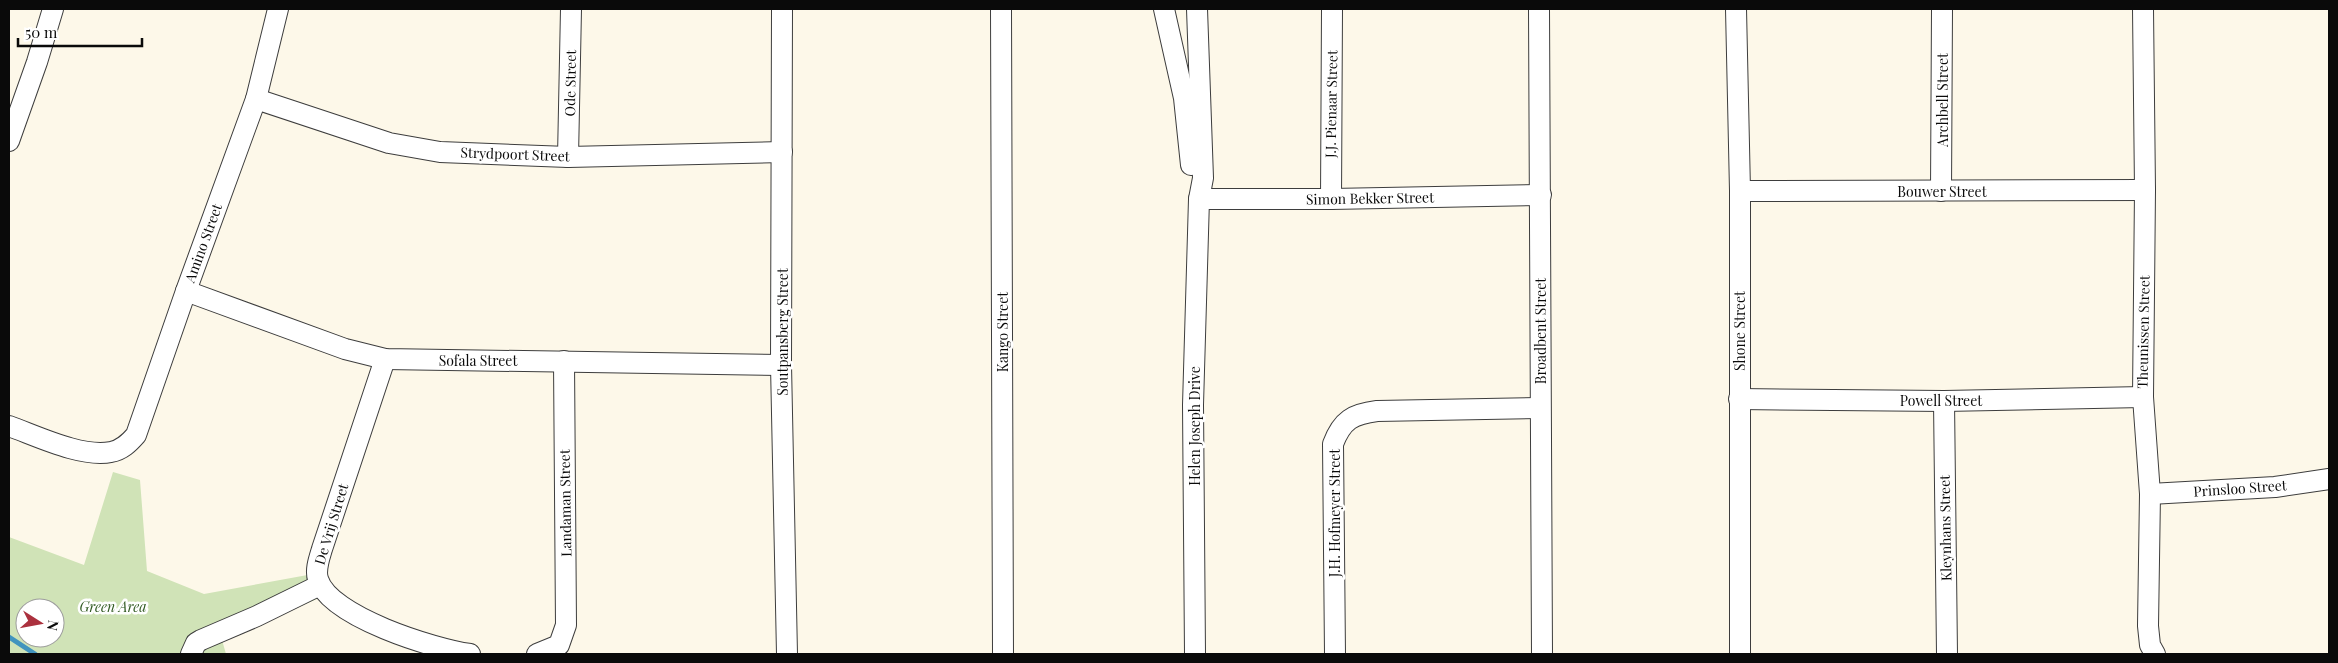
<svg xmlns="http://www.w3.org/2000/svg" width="2338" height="663" font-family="'Playfair Display',serif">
	<rect width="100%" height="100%" fill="#fdf8e9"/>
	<path fill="#d0e3b7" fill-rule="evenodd" d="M113 472 140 480 147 571 204 594 313 574 317 599 222 640 226 654H9V537L84 565ZM25 608H55V638H25Z"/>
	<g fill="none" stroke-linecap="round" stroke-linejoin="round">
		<polyline stroke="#4294be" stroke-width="5" points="9,637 35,654"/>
		<defs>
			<g id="minor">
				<polyline points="782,9 781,365 787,654"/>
				<polyline points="1001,9 1003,654"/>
				<polyline points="1164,9 1184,98 1191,165"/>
				<polyline points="1539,9 1542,654"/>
				<polyline points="1736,9 1740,191 1740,654"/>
				<polyline points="2143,9 2145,190 2143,397 2150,494 2148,626 2150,645 2155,654"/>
				<polyline points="256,99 389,143 440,152 568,157 782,152"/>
				<polyline points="9,141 37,62 53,9"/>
				<polyline points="568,157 571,9"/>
				<polyline points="1740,191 2145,190"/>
				<polyline points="1941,191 1942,9"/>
				<polyline points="1199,199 1331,199 1541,195"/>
				<polyline points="1331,199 1332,9"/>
				<polyline points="186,291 345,349 385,359 781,365"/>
				<path d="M385 359 322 549C319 559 315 570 318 579 329 617 435 649 470 654"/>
				<polyline points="1739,399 1944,401 2143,397"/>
				<polyline points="1944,401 1947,654"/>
				<path d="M9 426C37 436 82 458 111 452 122 450 129 443 136 435L186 291 256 99 278 9"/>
				<polyline points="2150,494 2275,487 2329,479"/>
				<polyline points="191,654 196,643 201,640 257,616 320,585"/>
				<polyline points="537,654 559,645 566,625 564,361"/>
				<polyline points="1195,654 1193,405 1199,199 1203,178 1197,9"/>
				<path d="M1335 654 1333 444C1342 420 1353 414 1377 411L1539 408"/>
			</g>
		</defs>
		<use href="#minor" stroke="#3d3d3d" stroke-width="22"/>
		<use href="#minor" stroke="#fff" stroke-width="20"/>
	</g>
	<g text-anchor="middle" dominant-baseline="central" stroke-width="5" stroke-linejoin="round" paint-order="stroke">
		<g font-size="14" fill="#0a0a0a" stroke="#fff">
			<text transform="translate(570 83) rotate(-89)">Ode Street</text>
			<text transform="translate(1942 100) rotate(-90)">Archbell Street</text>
			<text transform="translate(1331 104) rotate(-89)">J.J. Pienaar Street</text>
			<text transform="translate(515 154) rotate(2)">Strydpoort Street</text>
			<text x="1942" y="191">Bouwer Street</text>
			<text transform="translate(1370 198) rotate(-1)">Simon Bekker Street</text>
			<text transform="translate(203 243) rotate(-70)">Amino Street</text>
			<text transform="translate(1540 331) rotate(-90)">Broadbent Street</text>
			<text transform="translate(1739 331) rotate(-90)">Shone Street</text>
			<text transform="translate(782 332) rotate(-90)">Soutpansberg Street</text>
			<text transform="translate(1002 332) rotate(-90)">Kango Street</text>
			<text transform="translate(2143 332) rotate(-89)">Theunissen Street</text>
			<text x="478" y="360">Sofala Street</text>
			<text x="1941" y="400">Powell Street</text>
			<text transform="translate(1194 426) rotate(-90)">Helen Joseph Drive</text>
			<text transform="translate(2240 488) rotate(-4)">Prinsloo Street</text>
			<text transform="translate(565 503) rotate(-91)">Landaman Street</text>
			<text transform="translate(1334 513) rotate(-90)">J.H. Hofmeyer Street</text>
			<text transform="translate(331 524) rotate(-73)">De Vrij Street</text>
			<text transform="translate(1945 528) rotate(-91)">Kleynhans Street</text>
		</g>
		<g font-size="14" font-style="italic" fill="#315a22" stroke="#fff">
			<text x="113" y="606">Green Area</text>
		</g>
	</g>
	<rect width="2338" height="663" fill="none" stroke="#0a0a0a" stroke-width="20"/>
	<g transform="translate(40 623) rotate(101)"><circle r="24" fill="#ffffff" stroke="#9d9d9d"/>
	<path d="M0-4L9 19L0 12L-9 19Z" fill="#ab313e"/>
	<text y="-8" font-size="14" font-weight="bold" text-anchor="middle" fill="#0a0a0a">N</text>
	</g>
	<path d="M18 38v8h124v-8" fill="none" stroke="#0a0a0a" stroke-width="2.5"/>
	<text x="25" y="38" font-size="15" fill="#0a0a0a" stroke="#ffffff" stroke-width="4" paint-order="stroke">50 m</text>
</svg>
